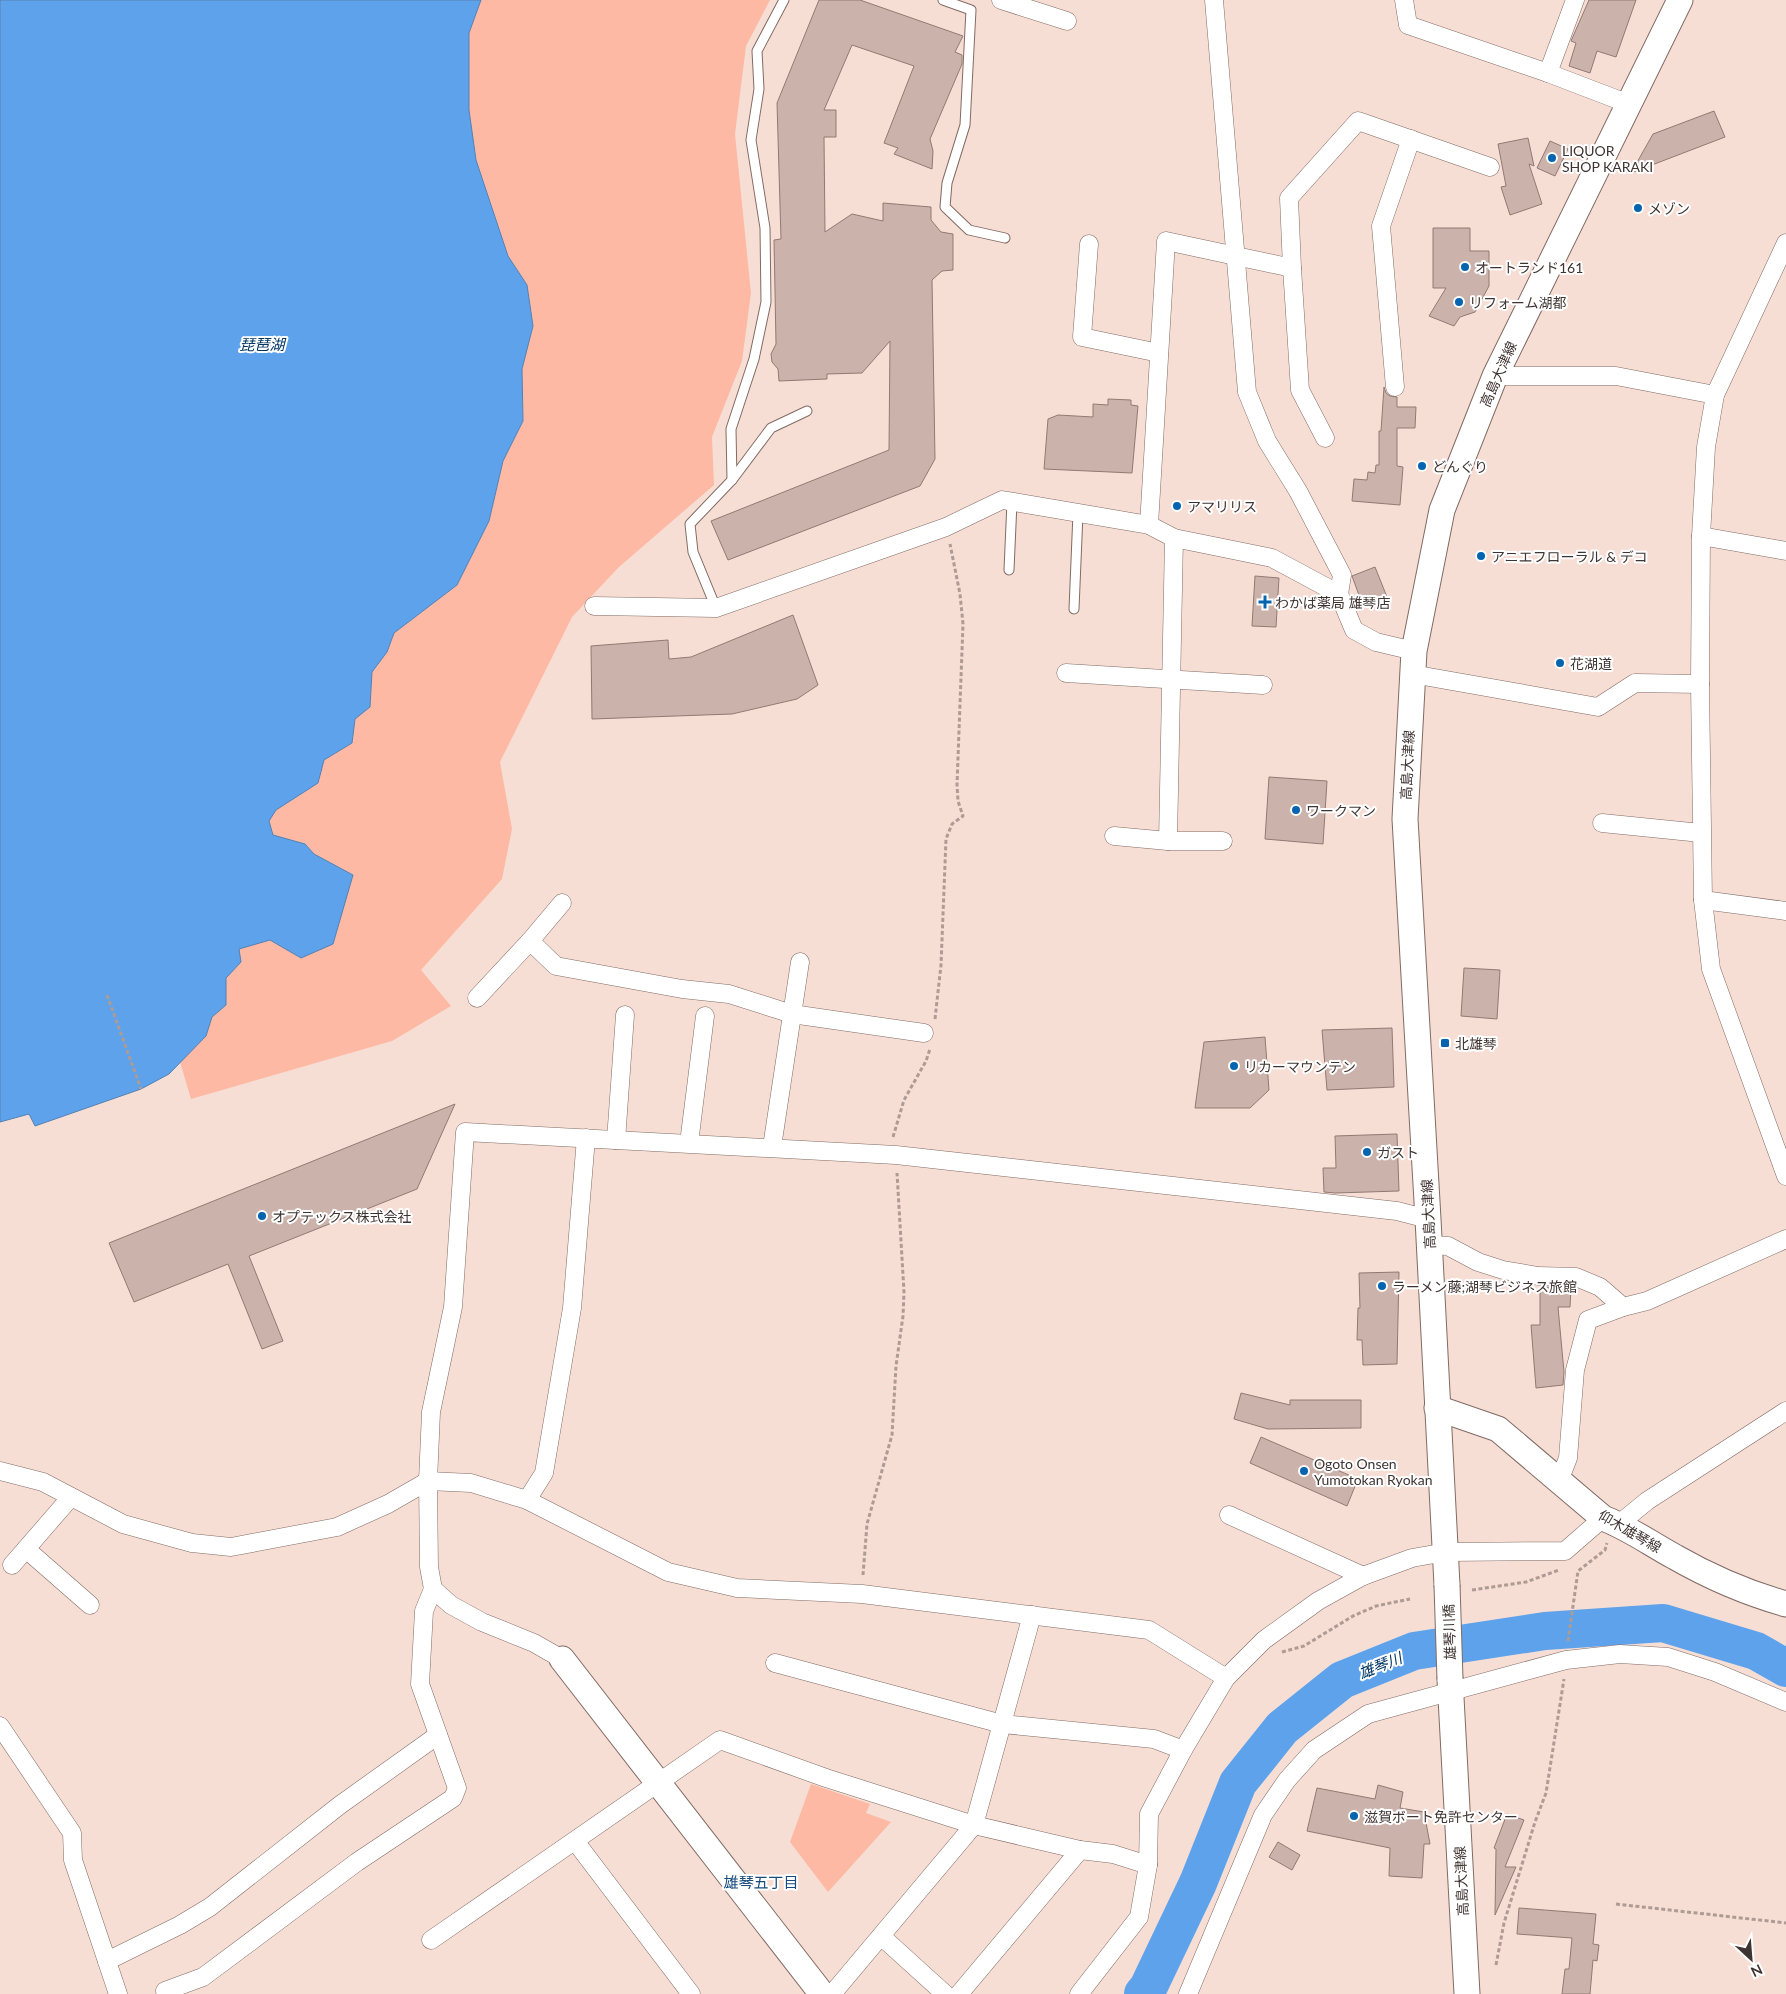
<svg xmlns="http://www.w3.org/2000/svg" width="1786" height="1994" font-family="Lato,'Noto Sans JP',sans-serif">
	<rect width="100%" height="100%" fill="#f7ded5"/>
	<g fill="#fdb9a3">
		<polygon points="481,0 770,0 746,46 735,134 751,293 742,361 712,437 714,485 619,567 572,617 500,762 512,829 502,879 421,970 451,1006 392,1041 191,1099 180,1062 206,1036 212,1017 226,1005 226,978 241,962 238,949 270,940 301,958 353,875 314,854 305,844 273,835 269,821 276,810 318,783 324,760 352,743 355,719 370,707 372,672 387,652 394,633 457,585 489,521 503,461 523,421 522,369 533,326 527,285 508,256 476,160 469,110 469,33"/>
		<polygon points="811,1784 870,1804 866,1813 891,1822 828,1892 790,1842"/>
	</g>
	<polygon fill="#5da2eb" stroke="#5481b3" points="0,0 481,0 469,33 469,110 476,160 508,256 527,285 533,326 522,369 523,421 503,461 489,521 457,585 394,633 387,652 372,672 370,707 355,719 352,743 324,760 318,783 276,810 269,821 273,835 305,844 314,854 353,875 333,944 301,958 270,940 239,949 241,962 226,978 226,1005 212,1017 206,1036 169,1074 141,1089 35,1126 29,1114 0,1122"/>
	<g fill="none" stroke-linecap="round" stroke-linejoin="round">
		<polyline stroke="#5da2eb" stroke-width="38" points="1143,1994 1148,1988 1198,1883 1238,1783 1282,1728 1342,1680 1414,1651 1545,1631 1663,1623 1756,1651 1786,1668"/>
	</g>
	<g fill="#cbb3ab" stroke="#917a73">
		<polygon points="819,0 860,0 963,36 955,52 962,55 962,64 930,139 933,151 932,169 894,154 898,148 884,143 914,66 852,45 824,110 836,110 836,137 824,137 825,232 852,214 883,221 883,203 931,207 931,220 941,232 953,234 953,270 942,271 932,280 935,459 920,486 728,560 711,521 889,450 890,341 862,373 827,374 827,379 779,381 778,369 772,362 771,354 776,344 774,240 781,239 777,103"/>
		<polygon points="1589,0 1636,0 1616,57 1597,51 1590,73 1569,66 1576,43 1571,41"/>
		<polygon points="1714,111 1725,137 1631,173 1653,134"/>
		<polygon points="1528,138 1534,166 1529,164 1542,204 1510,215 1501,187 1506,186 1498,144"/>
		<polygon points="1550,141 1568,149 1555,176 1537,168"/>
		<polygon points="1433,228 1470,228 1470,251 1489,251 1489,286 1475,312 1460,317 1454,326 1429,316 1446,288 1433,288"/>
		<polygon points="1384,387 1386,393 1390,396 1397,397 1397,407 1416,407 1415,428 1397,428 1397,466 1403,467 1400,505 1352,501 1354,479 1367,480 1368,472 1375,473 1376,465 1379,465 1379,431 1381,431"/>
		<polygon points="1108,399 1131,400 1131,405 1138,406 1132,473 1044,469 1048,419 1058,415 1093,417 1093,404 1108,405"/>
		<polygon points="1375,567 1387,597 1363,606 1352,576"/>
		<polygon points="1255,576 1279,578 1276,627 1252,626"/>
		<polygon points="793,615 818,685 797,699 732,714 592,719 591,646 668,640 669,659 691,657"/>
		<polygon points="1269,777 1327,781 1323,844 1265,839"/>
		<polygon points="1464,968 1500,970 1497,1019 1461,1016"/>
		<polygon points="1392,1028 1394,1087 1327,1090 1322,1030"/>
		<polygon points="1265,1037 1269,1090 1250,1108 1195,1108 1204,1042"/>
		<polygon points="455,1104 417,1189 249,1256 283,1341 262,1349 228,1264 134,1302 109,1243"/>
		<polygon points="1397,1134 1399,1191 1335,1193 1324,1192 1323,1168 1336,1168 1335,1136"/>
		<polygon points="1399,1272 1397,1364 1363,1365 1362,1340 1357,1340 1358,1308 1360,1308 1359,1273"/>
		<polygon points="1540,1287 1571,1288 1570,1307 1558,1307 1564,1372 1563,1385 1536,1388 1531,1325 1540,1325"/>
		<polygon points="1241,1393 1290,1405 1290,1400 1361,1400 1361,1428 1268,1429 1234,1419"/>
		<polygon points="1261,1437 1358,1479 1347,1506 1250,1463"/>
		<polygon points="1378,1785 1403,1792 1400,1808 1424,1812 1430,1844 1424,1844 1422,1878 1389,1876 1390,1848 1307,1831 1317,1788 1375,1799"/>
		<polygon points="1507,1814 1524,1820 1505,1867 1516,1867 1495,1915 1496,1849 1494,1848"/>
		<polygon points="1278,1842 1300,1855 1292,1870 1269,1857"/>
		<polygon points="1519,1908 1596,1914 1593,1944 1599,1945 1597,1961 1593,1960 1590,1994 1562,1994 1565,1969 1569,1969 1572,1938 1517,1934"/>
	</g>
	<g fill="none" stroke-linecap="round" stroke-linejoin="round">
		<defs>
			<g id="lane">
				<polyline points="943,0 971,10 965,125 947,183 945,207 969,230 1005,238"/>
				<polyline points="732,480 731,429 754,359 766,302 765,228 751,140 759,89 757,51 784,0"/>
				<polyline points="1009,570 1012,502"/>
				<polyline points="716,608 693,552 690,524 732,480 771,428 807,411"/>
				<polyline points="1074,609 1078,513"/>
			</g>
			<g id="street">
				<polyline points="1001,0 1067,21"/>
				<polyline points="1214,0 1247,392 1267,441 1298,491 1342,575 1339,594"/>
				<polyline points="1404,0 1408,25 1548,73 1629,104"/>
				<polyline points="1548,73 1575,0"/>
				<polyline points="1786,243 1715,395 1706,447 1701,536 1700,684 1703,900 1711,969 1786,1176"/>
				<polyline points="1089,244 1082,337 1159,353"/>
				<polyline points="1495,376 1616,376 1715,395"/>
				<polyline points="1395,387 1381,226 1411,139"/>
				<polyline points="1325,438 1300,390 1292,268 1289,198 1358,121 1490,167"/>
				<polyline points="1149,525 1166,241 1292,268"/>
				<polyline points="1701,536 1786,551"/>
				<polyline points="594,606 716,608 946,527 1002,500 1149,525 1174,538 1272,558 1339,594 1354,630 1376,642 1414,651"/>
				<polyline points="1066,673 1263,685"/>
				<polyline points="1412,674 1598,707 1635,683 1700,684"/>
				<polyline points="1602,823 1701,833"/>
				<polyline points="1114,836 1168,841 1174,538"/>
				<polyline points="1168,841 1223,841"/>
				<polyline points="1703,900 1786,911"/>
				<polyline points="530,941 562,903"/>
				<polyline points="477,998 530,941 556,966 682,989 729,994 792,1014 924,1033"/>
				<polyline points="616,1140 625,1015"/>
				<polyline points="689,1143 705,1016"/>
				<polyline points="772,1147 800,962"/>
				<polyline points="1429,1245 1448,1246 1478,1262 1503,1270 1538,1276 1576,1277 1600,1287 1623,1307"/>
				<polyline points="0,1471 43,1482 123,1524 192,1543 231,1547 337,1527 388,1504 428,1481 471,1483 527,1500 668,1572 737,1588 862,1594 1149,1630 1226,1678"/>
				<polyline points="1559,1481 1568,1458 1575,1370 1588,1320 1623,1307 1647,1301 1786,1239"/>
				<polyline points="527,1500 544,1473 572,1308 586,1138"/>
				<polyline points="1229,1515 1363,1576"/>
				<polyline points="1619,1524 1647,1501 1786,1411"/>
				<polyline points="26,1549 90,1605"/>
				<polyline points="12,1565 71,1497"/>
				<polyline points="562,1659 534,1643 482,1622 451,1605 433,1589 429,1567 428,1481 431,1412 453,1307 465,1132 896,1155 1397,1211 1428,1219"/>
				<polyline points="775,1663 1002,1724 1154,1739 1183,1750"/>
				<polyline points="0,1726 72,1833 73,1860 118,1994"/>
				<polyline points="575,1841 691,1994"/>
				<polyline points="881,1936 945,1994"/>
				<polyline points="431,1940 720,1740 826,1778 974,1825 1080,1850 1113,1854 1148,1865"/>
				<polyline points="107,1961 180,1925 210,1907 340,1805 438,1735"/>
				<polyline points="165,1991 203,1977 357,1862 453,1798 457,1788 420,1684 424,1611 433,1589"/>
				<polyline points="832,1994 974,1825 1032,1615"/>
				<polyline points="959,1994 1080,1850"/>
				<polyline points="1079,1994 1139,1917 1148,1865 1149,1814 1183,1750 1226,1678 1264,1640 1318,1601 1363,1576 1412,1558 1446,1552 1565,1551 1603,1518"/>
				<polyline points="1188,1994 1263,1815 1287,1780 1314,1750 1368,1714 1566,1660 1620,1654 1668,1657 1715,1672 1786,1702"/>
			</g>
			<g id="secondary">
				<path d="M1437 1408 1498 1429 1603 1518C1629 1528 1651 1544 1675 1557 1710 1577 1747 1593 1786 1604"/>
				<polyline points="1447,1585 1428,1219 1405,819 1414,651 1442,510 1495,376 1680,0"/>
				<polyline points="562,1659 822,1994"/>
				<polyline points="1450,1679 1467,1994"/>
			</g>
		</defs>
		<use href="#lane" stroke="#816b64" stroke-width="11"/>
		<use href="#street" stroke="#816b64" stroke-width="19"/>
		<use href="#secondary" stroke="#816b64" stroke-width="27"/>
		<g stroke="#ae9b94" stroke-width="3" stroke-dasharray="4 2.5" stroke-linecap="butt">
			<polyline points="107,995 141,1089"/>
			<polyline points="935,1019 941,965 946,839 952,824 963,816 958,801 957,785 963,624 960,594 950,544"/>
			<polyline points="893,1137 904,1100 926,1061 930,1049"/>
			<polyline points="863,1575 867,1524 892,1435 896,1366 903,1316 904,1292 897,1173"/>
			<polyline points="1472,1590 1526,1582 1559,1570"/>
			<polyline points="1568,1641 1578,1571 1605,1550 1607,1543"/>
			<polyline points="1282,1652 1304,1646 1353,1616 1376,1606 1410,1599"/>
			<polyline points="1616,1904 1786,1923"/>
			<polyline points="1496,1965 1504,1923 1535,1822 1546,1793 1564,1679"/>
		</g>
		<use href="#lane" stroke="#fff" stroke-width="9"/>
		<use href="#street" stroke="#fff" stroke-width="18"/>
		<use href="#secondary" stroke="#fff" stroke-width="25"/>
		<defs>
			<polyline id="secondary-bridge" points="1447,1585 1450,1679"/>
		</defs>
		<use href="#secondary-bridge" stroke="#816b64" stroke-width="27" stroke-linecap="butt"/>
		<use href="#secondary-bridge" stroke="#fff" stroke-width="25"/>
	</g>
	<g fill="#0464b0" stroke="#fff" stroke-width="2">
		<circle cx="1552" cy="158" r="5"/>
		<circle cx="1638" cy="208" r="5"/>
		<circle cx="1465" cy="267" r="5"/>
		<circle cx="1459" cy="302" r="5"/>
		<circle cx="1422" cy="466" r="5"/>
		<circle cx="1177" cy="506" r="5"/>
		<circle cx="1481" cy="556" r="5"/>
		<path d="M1262.5 594.5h5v5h5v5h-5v5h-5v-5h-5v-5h5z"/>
		<circle cx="1560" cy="663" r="5"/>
		<circle cx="1296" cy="810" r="5"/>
		<rect x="1440" y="1038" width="10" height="10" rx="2.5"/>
		<circle cx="1234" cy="1066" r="5"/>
		<circle cx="1367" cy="1152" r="5"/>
		<circle cx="262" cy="1216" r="5"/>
		<circle cx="1382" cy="1286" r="5"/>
		<circle cx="1304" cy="1471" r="5"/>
		<circle cx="1354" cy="1816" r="5"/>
	</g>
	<g text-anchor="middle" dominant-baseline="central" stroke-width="4" stroke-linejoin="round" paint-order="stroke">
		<g font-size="14" fill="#3e3431" stroke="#fff" text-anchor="start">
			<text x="1562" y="150">LIQUOR<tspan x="1562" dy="16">SHOP KARAKI</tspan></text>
			<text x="1648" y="208">メゾン</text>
			<text x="1475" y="267">オートランド161</text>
			<text x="1469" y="302">リフォーム湖都</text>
			<text x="1432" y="466">どんぐり</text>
			<text x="1187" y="506">アマリリス</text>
			<text x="1491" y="556">アニエフローラル &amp; デコ</text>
			<text x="1275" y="602">わかば薬局 雄琴店</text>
			<text x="1570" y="663">花湖道</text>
			<text x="1306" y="810">ワークマン</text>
			<text x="1455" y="1043">北雄琴</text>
			<text x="1244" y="1066">リカーマウンテン</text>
			<text x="1377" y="1152">ガスト</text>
			<text x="272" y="1216">オプテックス株式会社</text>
			<text x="1392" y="1286">ラーメン藤;湖琴ビジネス旅館</text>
			<text x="1314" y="1463">Ogoto Onsen<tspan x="1314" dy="16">Yumotokan Ryokan</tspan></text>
			<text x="1364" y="1816">滋賀ボート免許センター</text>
		</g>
		<g font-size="14" fill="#3e3431" stroke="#fff">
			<text transform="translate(1498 374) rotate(-66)">高島大津線</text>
			<text transform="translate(1407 765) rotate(-87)">高島大津線</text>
			<text transform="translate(1428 1214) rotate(-93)">高島大津線</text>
			<text transform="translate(1630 1531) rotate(30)">仰木雄琴線</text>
			<text transform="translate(1449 1632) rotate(-92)">雄琴川橋</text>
			<text transform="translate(1461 1881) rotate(-93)">高島大津線</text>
		</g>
		<g font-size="15" font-style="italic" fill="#013664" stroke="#fff">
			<text x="262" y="344">琵琶湖</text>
			<text transform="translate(1380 1665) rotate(-22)">雄琴川</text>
		</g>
		<g font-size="15" fill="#174b7d" stroke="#fff">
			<text x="761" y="1882">雄琴五丁目</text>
		</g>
	</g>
	<g transform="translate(1751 1959) rotate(154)" stroke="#ffffff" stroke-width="4" paint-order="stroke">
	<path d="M0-4L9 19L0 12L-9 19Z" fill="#3e3431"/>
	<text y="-8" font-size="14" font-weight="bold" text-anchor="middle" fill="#3e3431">N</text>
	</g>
</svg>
